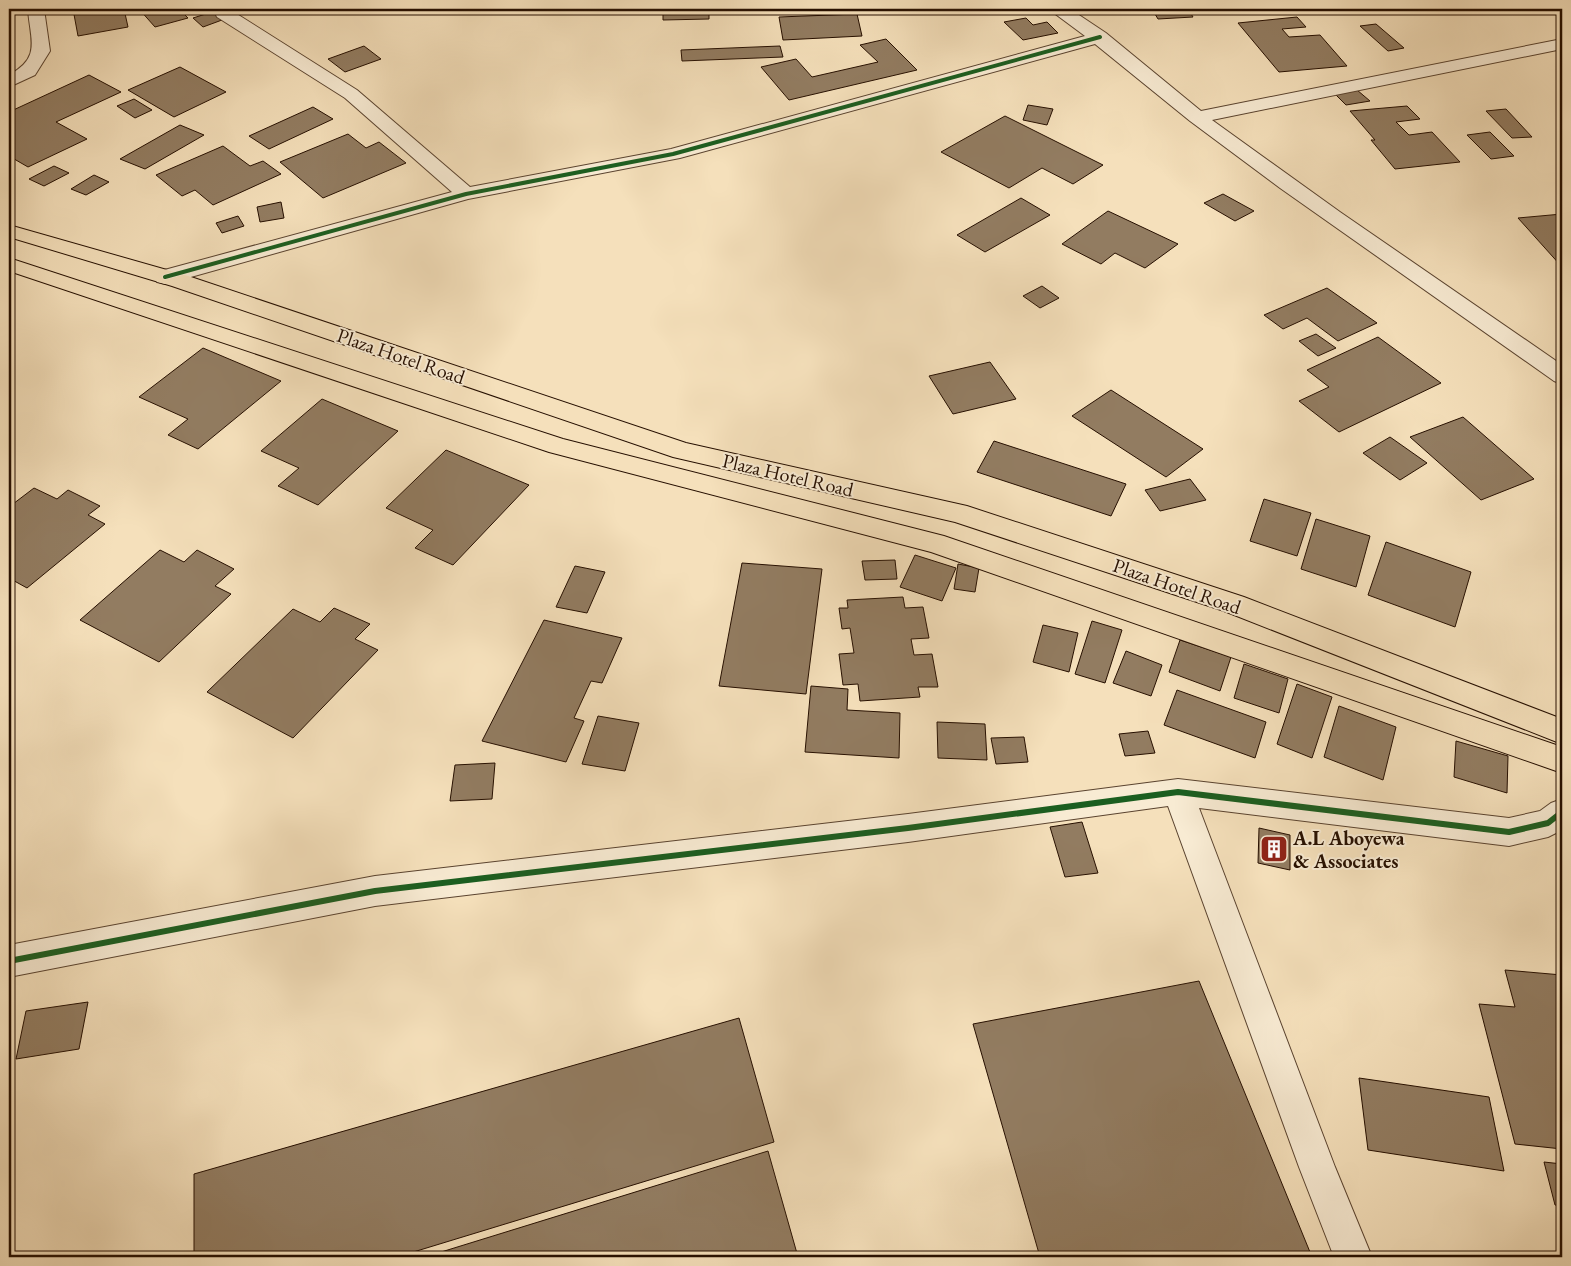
<svg xmlns="http://www.w3.org/2000/svg" width="1571" height="1266" font-family="'EB Garamond',serif">
	<rect width="100%" height="100%" fill="#f5e0bb"/>
	<filter id="stains"><feTurbulence type="fractalNoise" baseFrequency=".004" numOctaves="4"/><feColorMatrix values="0 0 0 0 .2 0 0 0 0 .09 0 0 0 0 .02 0 0 0 .5 -.17"/></filter>
	<radialGradient id="worn" r=".72"><stop offset=".6" stop-color="#630" stop-opacity="0"/><stop offset="1" stop-color="#630" stop-opacity=".3"/></radialGradient>
	<g fill="#927c61" stroke="#260f00">
		<polygon points="73,9 124,9 128,27 78,36"/>
		<polygon points="139,9 179,9 188,18 155,27"/>
		<polygon points="663,9 709,9 709,19 663,20"/>
		<polygon points="1152,9 1188,9 1193,17 1158,19"/>
		<polygon points="212,12 222,20 203,27 193,18"/>
		<polygon points="857,14 862,36 783,40 779,17"/>
		<polygon points="1297,17 1306,27 1282,29 1289,37 1320,35 1347,66 1279,72 1238,23"/>
		<polygon points="1026,18 1033,25 1047,22 1058,33 1023,40 1004,22"/>
		<polygon points="1376,24 1404,48 1388,51 1360,26"/>
		<polygon points="886,39 917,70 789,100 761,67 796,59 812,77 878,62 860,45"/>
		<polygon points="364,46 381,59 345,72 328,59"/>
		<polygon points="780,46 783,57 682,61 681,50"/>
		<polygon points="180,67 226,92 174,117 128,90"/>
		<polygon points="89,75 121,92 56,122 87,139 28,167 9,156 9,112"/>
		<polygon points="1357,90 1370,101 1346,105 1334,93"/>
		<polygon points="134,99 152,110 135,118 117,106"/>
		<polygon points="1028,105 1053,109 1047,125 1023,120"/>
		<polygon points="1407,106 1420,119 1396,122 1409,135 1432,132 1460,162 1395,169 1371,140 1375,140 1350,111"/>
		<polygon points="313,107 333,119 269,149 249,136"/>
		<polygon points="1506,109 1532,137 1512,138 1486,111"/>
		<polygon points="1005,116 1103,165 1073,184 1042,168 1009,188 941,152"/>
		<polygon points="180,125 204,135 145,169 120,159"/>
		<polygon points="1490,132 1514,156 1491,159 1467,135"/>
		<polygon points="348,134 366,148 379,142 406,163 323,198 280,162"/>
		<polygon points="223,146 250,166 263,161 281,174 213,205 195,190 182,196 156,175"/>
		<polygon points="54,166 69,173 44,186 29,179"/>
		<polygon points="94,175 109,182 86,195 71,189"/>
		<polygon points="1223,194 1254,211 1235,221 1204,203"/>
		<polygon points="1021,198 1050,215 985,252 957,235"/>
		<polygon points="281,202 284,218 260,222 257,207"/>
		<polygon points="1108,211 1178,244 1145,268 1115,253 1101,264 1062,244"/>
		<polygon points="1562,214 1562,267 1518,218"/>
		<polygon points="238,216 244,226 222,233 216,223"/>
		<polygon points="1042,286 1059,298 1040,308 1023,296"/>
		<polygon points="1327,288 1377,323 1338,341 1307,318 1283,329 1264,315"/>
		<polygon points="1316,334 1336,348 1318,356 1299,341"/>
		<polygon points="1378,337 1441,383 1339,432 1299,401 1329,387 1307,370"/>
		<polygon points="203,348 281,381 198,449 168,435 188,419 139,397"/>
		<polygon points="990,362 1016,399 953,414 929,376"/>
		<polygon points="1111,390 1203,449 1166,477 1072,416"/>
		<polygon points="322,399 398,431 318,505 278,486 299,468 261,451"/>
		<polygon points="1463,417 1534,479 1481,500 1410,437"/>
		<polygon points="1390,437 1427,463 1400,480 1363,453"/>
		<polygon points="994,441 1126,484 1111,516 977,472"/>
		<polygon points="446,450 529,485 453,565 415,548 433,530 386,508"/>
		<polygon points="1190,479 1206,500 1160,511 1145,490"/>
		<polygon points="34,488 57,499 68,490 100,506 88,515 105,524 27,588 9,578 9,507"/>
		<polygon points="1264,499 1311,513 1297,556 1250,541"/>
		<polygon points="1316,519 1370,536 1356,587 1301,569"/>
		<polygon points="1386,542 1471,572 1455,627 1368,595"/>
		<polygon points="160,550 184,562 197,550 234,569 215,586 231,594 159,662 80,620"/>
		<polygon points="915,555 956,568 942,601 900,587"/>
		<polygon points="895,560 897,579 865,580 862,561"/>
		<polygon points="742,563 822,569 806,694 719,686"/>
		<polygon points="958,564 979,568 975,592 954,589"/>
		<polygon points="575,566 605,572 587,613 556,607"/>
		<polygon points="903,597 905,608 923,607 929,638 911,639 914,655 932,654 938,687 918,687 920,697 860,701 858,684 843,685 839,654 854,653 850,628 842,629 839,608 848,608 847,600"/>
		<polygon points="334,608 370,624 355,639 378,650 293,738 207,692 293,609 320,622"/>
		<polygon points="544,620 622,638 602,683 591,681 574,718 584,721 566,762 482,741"/>
		<polygon points="1092,621 1122,630 1105,683 1075,674"/>
		<polygon points="1043,625 1078,633 1069,672 1033,662"/>
		<polygon points="1180,640 1231,657 1220,691 1169,672"/>
		<polygon points="1126,651 1162,665 1151,696 1113,683"/>
		<polygon points="1244,664 1288,679 1279,713 1234,698"/>
		<polygon points="1297,684 1332,697 1312,758 1277,744"/>
		<polygon points="811,686 848,689 847,710 900,713 899,758 805,752"/>
		<polygon points="1177,690 1266,722 1255,758 1164,725"/>
		<polygon points="1339,706 1396,727 1383,780 1324,757"/>
		<polygon points="598,716 639,723 625,771 582,764"/>
		<polygon points="937,722 985,724 987,760 938,758"/>
		<polygon points="1148,731 1155,753 1125,756 1119,734"/>
		<polygon points="1024,737 1028,762 996,764 991,738"/>
		<polygon points="1456,741 1508,756 1507,793 1454,777"/>
		<polygon points="495,763 492,799 450,801 455,765"/>
		<polygon points="1082,822 1098,873 1065,877 1050,827"/>
		<polygon points="1259,828 1290,835 1290,870 1258,863"/>
		<polygon points="1505,970 1562,975 1562,1149 1515,1144 1479,1004 1515,1007"/>
		<polygon points="1199,981 1312,1257 1040,1257 973,1024"/>
		<polygon points="88,1002 79,1049 16,1059 26,1011"/>
		<polygon points="739,1018 774,1142 397,1257 194,1257 194,1174"/>
		<polygon points="1359,1078 1489,1097 1504,1171 1368,1150"/>
		<polygon points="768,1151 798,1257 425,1257"/>
		<polygon points="1544,1162 1562,1164 1562,1206 1555,1205"/>
	</g>
	<g fill="none" stroke-linecap="round" stroke-linejoin="round">
		<defs>
			<g id="minor">
				<path d="M28 9H44L50 51 35 75 9 87V75C42 57 30 40 28 9Z"/>
				<polygon points="217,9 229,9 357,90 470,187 671,149 1085,36 1054,13 1052,9 1070,9 1106,33 1201,111 1562,39 1562,49 1212,120 1340,212 1562,365 1562,384 1554,381 1280,188 1190,121 1095,44 680,158 468,199 173,282 165,284 157,282 154,277 157,272 452,192 345,98 217,17 215,13"/>
				<polygon points="1178,779 1509,818 1540,811 1551,803 1562,799 1562,830 1548,837 1509,846 1199,808 1335,1167 1372,1257 1334,1257 1299,1167 1168,806 908,842 375,906 9,977 9,945 375,876 908,814"/>
			</g>
			<g id="primary">
				<polygon points="9,225 188,276 686,443 967,506 1244,597 1562,719 1562,744 1224,611 955,522 673,457 172,286 9,237"/>
				<polygon points="9,258 563,439 944,536 1562,747 1562,773 931,552 549,452 9,271"/>
			</g>
		</defs>
		<use href="#minor" stroke="#5a432f" stroke-width="2"/>
		<use href="#primary" stroke="#260f00" stroke-width="2"/>
		<use href="#minor" fill="#f8ebd3" fill-rule="evenodd"/>
		<use href="#primary" fill="#f5e0bb" fill-rule="evenodd"/>
		<defs>
			<polyline id="cycleway-far1" points="165,277 466,194 673,154 1100,37"/>
			<polyline id="cycleway" points="9,961 375,891 908,828 1178,792 1509,832 1548,823 1562,812"/>
		</defs>
		<use href="#cycleway-far1" stroke="#f8ebd3" stroke-width="5.5"/>
		<use href="#cycleway" stroke="#f8ebd3" stroke-width="9"/>
		<use href="#cycleway-far1" stroke="#1b5e20" stroke-width="4"/>
		<use href="#cycleway" stroke="#1b5e20" stroke-width="6"/>
	</g>
	<defs>
		<symbol id="building-square" viewBox="-11 -11 22 22"><rect x="-9" y="-9" width="18" height="18" rx="4" fill="#8f2418" stroke="#f8ebd3"/><path d="M-4-6H4V6H1V3H-1V6H-4ZM-2.5-4.3h1.7v1.8h-1.7ZM.8-4.3h1.7v1.8H.8ZM-2.5-1h1.7V.8h-1.7ZM.8-1h1.7V.8H.8Z" fill="#fff"/></symbol>
	</defs>
	<g fill-rule="evenodd">
		<use href="#building-square" x="1258" y="833" width="32" height="32"/>
	</g>
	<g text-anchor="middle" dominant-baseline="central" stroke-width="4" stroke-linejoin="round" paint-order="stroke">
		<g font-size="20" fill="#260f00" stroke="#f8ebd3">
			<text transform="translate(401 356) rotate(19)">Plaza Hotel Road</text>
			<text transform="translate(788 475) rotate(13)">Plaza Hotel Road</text>
			<text transform="translate(1177 586) rotate(19)">Plaza Hotel Road</text>
		</g>
		<g font-size="20" font-weight="bold" fill="#260f00" stroke="#f8ebd3" text-anchor="start">
			<text x="1293" y="838">A.L Aboyewa<tspan x="1293" dy="23">&amp; Associates</tspan></text>
		</g>
	</g>
	<rect width="1571" height="1266" fill="none" stroke="#f5e0bb" stroke-width="30"/>
	<rect x="10" y="10" width="1551" height="1246" fill="none" stroke="#260f00" stroke-width="2.5"/>
	<rect x="15" y="15" width="1541" height="1236" fill="none" stroke="#260f00"/>
	<rect width="100%" height="100%" filter="url(#stains)"/>
	<rect width="100%" height="100%" fill="url(#worn)"/>
</svg>
